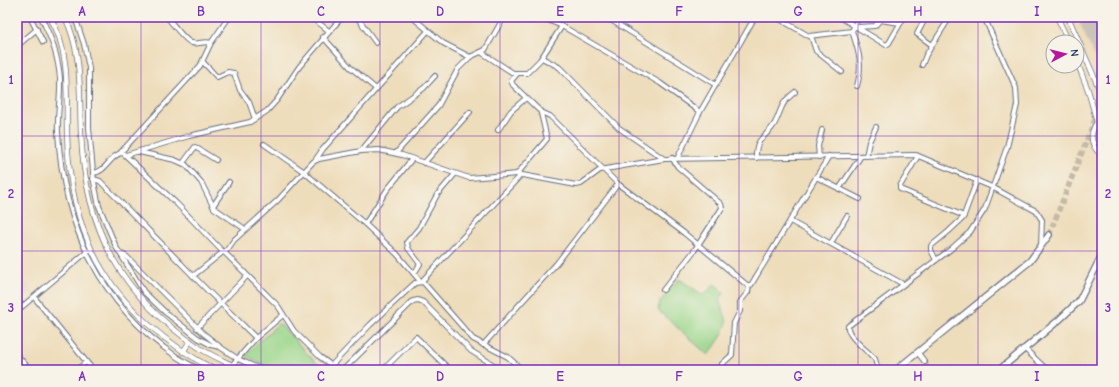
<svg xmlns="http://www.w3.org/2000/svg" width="1119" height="387" font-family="'Comic Neue',sans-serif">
	<rect width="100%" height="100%" fill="#f7f3e8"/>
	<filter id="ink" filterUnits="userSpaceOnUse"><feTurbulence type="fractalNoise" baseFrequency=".025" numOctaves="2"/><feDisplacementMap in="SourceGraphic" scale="8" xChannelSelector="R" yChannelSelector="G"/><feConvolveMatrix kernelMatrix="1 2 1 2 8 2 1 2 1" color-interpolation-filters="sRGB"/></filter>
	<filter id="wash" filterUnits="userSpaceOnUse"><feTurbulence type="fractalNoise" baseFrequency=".012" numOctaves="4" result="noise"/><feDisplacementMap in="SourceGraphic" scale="16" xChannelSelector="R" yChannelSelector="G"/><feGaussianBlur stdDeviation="0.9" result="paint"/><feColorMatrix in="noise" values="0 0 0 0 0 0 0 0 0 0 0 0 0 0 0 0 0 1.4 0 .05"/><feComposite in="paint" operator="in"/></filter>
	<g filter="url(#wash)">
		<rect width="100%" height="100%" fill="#edb"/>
		<polygon fill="#ded3b6" points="17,273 32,291 17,304"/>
		<polygon fill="#c8c4b8" points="1077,17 1102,17 1102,73"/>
		<g fill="#99d68a" stroke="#5a8274">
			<path d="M679 279 703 295 715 284 724 293 719 300C720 306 724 311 726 318 729 328 714 348 708 355L658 310 660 302Z"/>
			<polygon points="279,323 320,367 317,370 275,370 245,355"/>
		</g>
	</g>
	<g filter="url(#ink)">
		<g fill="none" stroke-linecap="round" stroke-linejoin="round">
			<polyline stroke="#c4baa8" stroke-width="4" stroke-dasharray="4 2" stroke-linecap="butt" points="925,362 931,370"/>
			<polyline stroke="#c4baa8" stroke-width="5.5" stroke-dasharray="5.5 3" stroke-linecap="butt" points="1049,235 1102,102"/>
			<defs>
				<g id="minor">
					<polyline points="30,17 43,42"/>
					<path d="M41 17C51 37 58 55 60 78 61 96 57 114 58 132 63 224 99 304 177 357 184 362 193 366 200 370"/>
					<polyline points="75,17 84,44 89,68 89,128 94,182 99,206 116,247 144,292 166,313 198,338 211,345 220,347 238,359 262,370"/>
					<path d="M167 17C172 23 186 42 192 43 199 45 204 40 211 43"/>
					<polyline points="311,17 329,31"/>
					<polyline points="357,17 376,43"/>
					<polyline points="412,17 443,43 470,57 485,50 504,17"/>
					<polyline points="541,17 562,26 660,83 700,112"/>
					<polyline points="606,17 716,85"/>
					<polyline points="776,17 809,36 852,31 859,17"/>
					<polyline points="840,17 886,45 889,43 904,17"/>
					<polyline points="926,17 917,34 932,45"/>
					<polyline points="880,20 900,23"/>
					<polyline points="858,27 875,26 882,17"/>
					<path d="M852 31C859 52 863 64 857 86"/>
					<polyline points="811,36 816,51 842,72"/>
					<polyline points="323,37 350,67 375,88"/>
					<polyline points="17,46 37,29"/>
					<polyline points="481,52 513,73 527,73 540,60 562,26"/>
					<polyline points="542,58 559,67 619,128 664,159"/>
					<polyline points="203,62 217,77 228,72 234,73 240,90 249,102 255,119"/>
					<polyline points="922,65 926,55 950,17"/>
					<polyline points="517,74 511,81 513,85 541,112 550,116 618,184"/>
					<polyline points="498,130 511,111 526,98"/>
					<polyline points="264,144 303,171 365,224 397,254 420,281"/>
					<polyline points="361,151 397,107 424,88 435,76"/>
					<polyline points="121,152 200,66 211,43 229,17"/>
					<polyline points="139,152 175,160 186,165 201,182 214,208 245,229"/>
					<polyline points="396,153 438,106 458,69 470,57"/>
					<polyline points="126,155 189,136 250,122 267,111 277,100 299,67 342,17"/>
					<polyline points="866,156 869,142 876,127"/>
					<polyline points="918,156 900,186 900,189 964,216"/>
					<polyline points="678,157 700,112 755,17"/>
					<polyline points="819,157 818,146 822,130"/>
					<path d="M756 158C755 136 767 138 775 123 783 107 779 105 795 92"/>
					<polyline points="316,159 323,149 427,32"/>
					<polyline points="183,163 195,147 216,160"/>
					<polyline points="424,163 470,112"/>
					<path d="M93 173C107 172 111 153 123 153L177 204 223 252 227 250 234 240 278 200 313 162 319 159 361 151 379 150 402 155 469 178 517 174 576 185 581 184 600 170 664 159 916 155 992 187 1036 211 1042 220 1041 246"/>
					<polyline points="517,174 547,139 541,113"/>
					<polyline points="816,177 860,199"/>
					<polyline points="93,179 100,181 208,291 256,338"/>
					<polyline points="839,189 861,156"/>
					<polyline points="213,206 229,182"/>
					<polyline points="790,221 903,284"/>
					<polyline points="365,224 387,190 412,159"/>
					<polyline points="831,243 847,216"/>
					<polyline points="224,252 278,306 294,331 320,357 331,365"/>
					<polyline points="121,254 126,256 203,333 219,346"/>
					<polyline points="936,260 931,250 931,246 948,232 963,218 977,180"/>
					<polyline points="414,274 420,264 408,248 407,242 419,228 437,195 455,174"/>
					<polyline points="193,276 223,252"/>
					<polyline points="421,282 521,175"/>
					<polyline points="663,290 694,251 722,208 721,204 678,167 672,158"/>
					<polyline points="34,297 93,370"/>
					<polyline points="17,311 88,251"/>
					<polyline points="197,328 247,276"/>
					<polyline points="483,345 557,263 618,184 684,233 747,285 751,285 829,156"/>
					<polyline points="1024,348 1047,370"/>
					<polyline points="918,353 925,362"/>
					<polyline points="17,355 30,370"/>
					<polyline points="232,365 256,338 283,315"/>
					<polyline points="77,370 86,362"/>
					<polyline points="327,370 370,325 415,283 423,282 473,339 508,357 522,370"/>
					<polyline points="343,370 413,301 418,300 423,302 471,351 502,370"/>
					<polyline points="383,370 416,337 450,370"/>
					<polyline points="720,370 722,364 732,355 734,323 740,311 740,302 748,292 749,285"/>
					<path d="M878 370 875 359C869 352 846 336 848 326L951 249 970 232 985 209 1007 147 1017 105 1016 88 984 17"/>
				</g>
				<g id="tertiary">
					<path d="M50 17C71 52 66 93 67 132 69 245 116 317 215 370"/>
					<path d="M65 17C83 54 79 93 81 133 85 229 120 296 201 349 214 357 229 363 242 370"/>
					<polyline points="1057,17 1069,42"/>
					<polyline points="1068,17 1102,95"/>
					<polyline points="1077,62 1088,90 1097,122"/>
					<path d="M1102 118C1089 128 1088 145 1102 155"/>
					<polyline points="183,352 190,341"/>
				</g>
				<g id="secondary">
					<polyline points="896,370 1030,261 1049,235"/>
					<polyline points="999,370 1059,320 1079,301 1102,255"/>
				</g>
			</defs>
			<use href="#minor" stroke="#656c7f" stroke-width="6"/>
			<use href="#tertiary" stroke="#656c7f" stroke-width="6"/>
			<use href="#secondary" stroke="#656c7f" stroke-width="8"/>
			<use href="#minor" stroke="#fff" stroke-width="4"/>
			<use href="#tertiary" stroke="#fff" stroke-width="4.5"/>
			<use href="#secondary" stroke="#fff" stroke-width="5.5"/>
		</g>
	</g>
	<path fill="none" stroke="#7b2cbf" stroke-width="1" stroke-opacity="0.55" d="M141 17V370M261 17V370M380 17V370M500 17V370M619 17V370M739 17V370M858 17V370M978 17V370M17 136H1102M17 251H1102"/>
	<rect width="1119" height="387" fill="none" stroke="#f7f3e8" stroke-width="44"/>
	<g transform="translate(1065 54) rotate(83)"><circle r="19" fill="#f7f3e8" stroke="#9fa5b1"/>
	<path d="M0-3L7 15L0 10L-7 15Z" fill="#b5179e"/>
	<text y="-6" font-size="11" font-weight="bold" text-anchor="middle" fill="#1b2f5e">N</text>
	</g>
	<rect x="22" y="22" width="1075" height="343" fill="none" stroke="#7b2cbf" stroke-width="1.5"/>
	<g font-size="13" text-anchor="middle" font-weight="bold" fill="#7b2cbf">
		<text x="82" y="16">A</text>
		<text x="201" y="16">B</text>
		<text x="321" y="16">C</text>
		<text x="440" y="16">D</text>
		<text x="560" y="16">E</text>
		<text x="679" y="16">F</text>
		<text x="798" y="16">G</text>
		<text x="918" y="16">H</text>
		<text x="1037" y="16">I</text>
		<text x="11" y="84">1</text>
		<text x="1108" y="84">1</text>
		<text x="11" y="198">2</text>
		<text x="1108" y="198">2</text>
		<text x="11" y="312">3</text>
		<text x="1108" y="312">3</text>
		<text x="82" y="381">A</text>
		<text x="201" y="381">B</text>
		<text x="321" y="381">C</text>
		<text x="440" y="381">D</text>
		<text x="560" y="381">E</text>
		<text x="679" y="381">F</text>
		<text x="798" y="381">G</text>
		<text x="918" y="381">H</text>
		<text x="1037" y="381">I</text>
	</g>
</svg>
